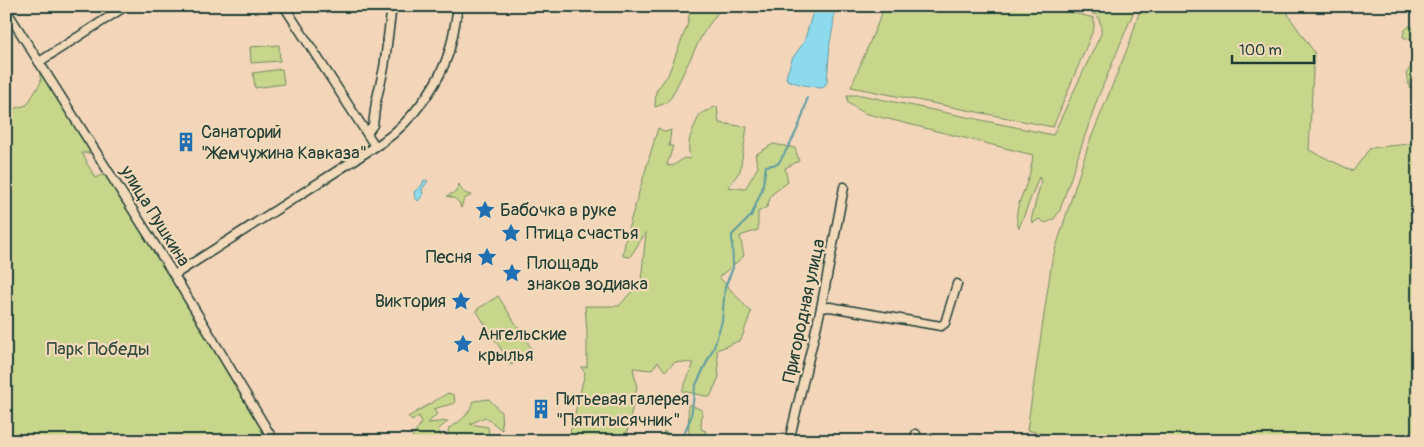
<svg xmlns="http://www.w3.org/2000/svg" width="1424" height="447" font-family="Pangolin,sans-serif">
	<rect width="100%" height="100%" fill="#f3d6ba"/>
	<filter id="ink" filterUnits="userSpaceOnUse"><feTurbulence type="fractalNoise" baseFrequency=".02" numOctaves="2"/><feDisplacementMap in="SourceGraphic" scale="10" xChannelSelector="R" yChannelSelector="G"/><feConvolveMatrix kernelMatrix="1 2 1 2 8 2 1 2 1" color-interpolation-filters="sRGB"/></filter>
	<g filter="url(#ink)">
		<g fill="#c7d68b" stroke="#738a60">
			<polygon points="691,6 722,6 702,35 672,96 666,103 655,107 656,91 668,75 687,26"/>
			<polygon points="885,6 1046,6 1094,18 1094,28 1053,127 851,87"/>
			<path d="M1061 6H1136L1097 100 1060 210 1054 219 1046 223 1039 219 1033 223 1031 220 1041 182 1039 177 1019 228C1012 213 1022 197 1027 182 1030 174 1032 164 1033 155L864 113 848 103 847 95H861L1053 135 1101 34V25L1097 15Z"/>
			<polygon points="1141,6 1291,6 1288,15 1314,52 1309,150 1353,171 1370,148 1418,143 1418,441 1074,441 1027,430 1052,260 1089,143 1130,42"/>
			<polygon points="1409,26 1418,30 1418,86 1410,88 1406,74 1418,56 1411,40 1403,37 1404,31"/>
			<polygon points="279,45 280,61 251,63 250,47"/>
			<polygon points="39,69 93,153 82,153 87,161 86,162 96,178 99,176 106,175 258,419 260,426 267,441 6,441 6,106 9,110 27,105 41,82"/>
			<polygon points="282,69 284,84 255,88 253,73"/>
			<path d="M717 106 719 123 747 127 740 171 728 187 745 189 758 167 755 155 773 144 795 148 799 161 785 168 788 182 771 195 767 207 758 212V230L740 236 744 256 719 277 751 312 741 340 717 350 719 377 710 397 682 391 694 363 675 362 665 371 658 362 651 370 633 368 637 387 625 441H568L585 373 581 367H587V332L585 306H619L641 281 646 232 630 257 623 256 626 236 658 128 665 132 671 130 669 146H673L667 165 673 166 684 158 690 159C686 139 692 132 700 114Z"/>
			<path d="M459 184C461 191 464 194 472 195L464 199 461 208C459 200 455 198 447 196L456 192Z"/>
			<polygon points="498,296 533,351 511,365 476,310"/>
			<polygon points="448,393 454,395 455,403 433,409 437,414 428,423 448,421 438,430 444,441 410,441 421,423 419,416 412,421 408,417"/>
			<path d="M489 399 501 412 502 430 485 417 470 424 488 427 490 441 480 438 476 441H446L449 428C461 422 469 414 474 401Z"/>
			<polygon points="688,404 702,410 701,429 706,431 701,441 663,441 664,431 678,439 689,434"/>
		</g>
		<g fill="#8ddaec" stroke="#619ba2">
			<polygon points="818,6 835,6 833,27 830,42 827,82 824,87 820,88 799,84 787,80 786,77 792,59 804,42 812,15"/>
			<polygon points="424,180 428,181 422,189 423,195 418,201 415,198 414,192 422,185"/>
		</g>
		<g fill="none" stroke-linecap="round" stroke-linejoin="round">
			<path stroke="#619ba2" stroke-width="2" d="M681 441 691 417 695 387 714 347 722 321 725 287 733 268 732 235 751 216 762 190 766 166 778 164C791 143 803 122 807 98"/>
			<defs>
				<g id="minor">
					<polyline points="284,6 375,146"/>
					<polyline points="6,10 174,275 274,441"/>
					<polyline points="39,62 126,6"/>
					<polyline points="367,133 373,125 376,102 384,68 392,6"/>
					<path d="M174 275 381 143C411 123 443 80 451 44 454 32 456 19 458 6"/>
					<polyline points="821,308 830,307 941,326 945,323 957,284"/>
					<polyline points="789,441 821,308 844,187"/>
					<polyline points="915,441 916,434"/>
				</g>
			</defs>
			<use href="#minor" stroke="#1f3d34" stroke-width="11"/>
			<use href="#minor" stroke="#f1d9b9" stroke-width="8"/>
		</g>
	</g>
	<defs>
		<symbol id="building-bare" viewBox="-9 -9 18 18"><path d="M-4-6H4V6H1V3H-1V6H-4ZM-2.5-4.3h1.7v1.8h-1.7ZM.8-4.3h1.7v1.8H.8ZM-2.5-1h1.7V.8h-1.7ZM.8-1h1.7V.8H.8Z" fill="#1f6fb2" stroke="#f1d9b9" stroke-width="2.5" paint-order="stroke"/></symbol>
		<symbol id="sight-bare" viewBox="-9 -9 18 18"><path d="M0-6L1.8-2.2L6-1.7L2.9 1.2L3.7 5.4L0 3.3L-3.7 5.4L-2.9 1.2L-6-1.7L-1.8-2.2Z" fill="#1f6fb2" stroke="#f1d9b9" stroke-width="2.5" paint-order="stroke"/></symbol>
	</defs>
	<g fill-rule="evenodd">
		<use href="#building-bare" x="172" y="128" width="28" height="28"/>
		<use href="#sight-bare" x="471" y="196" width="28" height="28"/>
		<use href="#sight-bare" x="497" y="219" width="28" height="28"/>
		<use href="#sight-bare" x="473" y="243" width="28" height="28"/>
		<use href="#sight-bare" x="498" y="259" width="28" height="28"/>
		<use href="#sight-bare" x="447" y="287" width="28" height="28"/>
		<use href="#sight-bare" x="449" y="330" width="28" height="28"/>
		<use href="#building-bare" x="527" y="395" width="28" height="28"/>
	</g>
	<g text-anchor="middle" dominant-baseline="central" stroke-width="4.5" stroke-linejoin="round" paint-order="stroke">
		<g font-size="18" fill="#1f3d34" stroke="#f1d9b9" text-anchor="start">
			<text x="201" y="132">Санаторий<tspan x="201" dy="21">"Жемчужина Кавказа"</tspan></text>
			<text x="500" y="210">Бабочка в руке</text>
			<text x="526" y="233">Птица счастья</text>
			<text x="472" y="257" text-anchor="end">Песня</text>
			<text x="527" y="263">Площадь<tspan x="527" dy="21">знаков зодиака</tspan></text>
			<text x="446" y="301" text-anchor="end">Виктория</text>
			<text x="478" y="334">Ангельские<tspan x="478" dy="21">крылья</tspan></text>
			<text x="556" y="399">Питьевая галерея<tspan x="556" dy="21">"Пятитысячник"</tspan></text>
		</g>
		<g font-size="18" fill="#1f3d34" stroke="#f1d9b9">
			<text transform="translate(155 216) rotate(58)">улица Пушкина</text>
			<text transform="translate(804 311) rotate(-78)">Пригородная улица</text>
		</g>
		<g font-size="18" fill="#304c3d" stroke="#f1d9b9">
			<text x="98" y="349">Парк Победы</text>
		</g>
	</g>
	<rect width="1424" height="447" fill="none" stroke="#f1d9b9" stroke-width="25"/>
	<rect x="12" y="12" width="1399" height="422" fill="none" stroke="#1f3d34" stroke-width="2" filter="url(#ink)"/>
	<path d="M1232 55v8h82v-8" fill="none" stroke="#1f3d34" stroke-width="2.5"/>
	<text x="1239" y="55" font-size="15" fill="#1f3d34" stroke="#f1d9b9" stroke-width="4" paint-order="stroke">100 m</text>
</svg>
